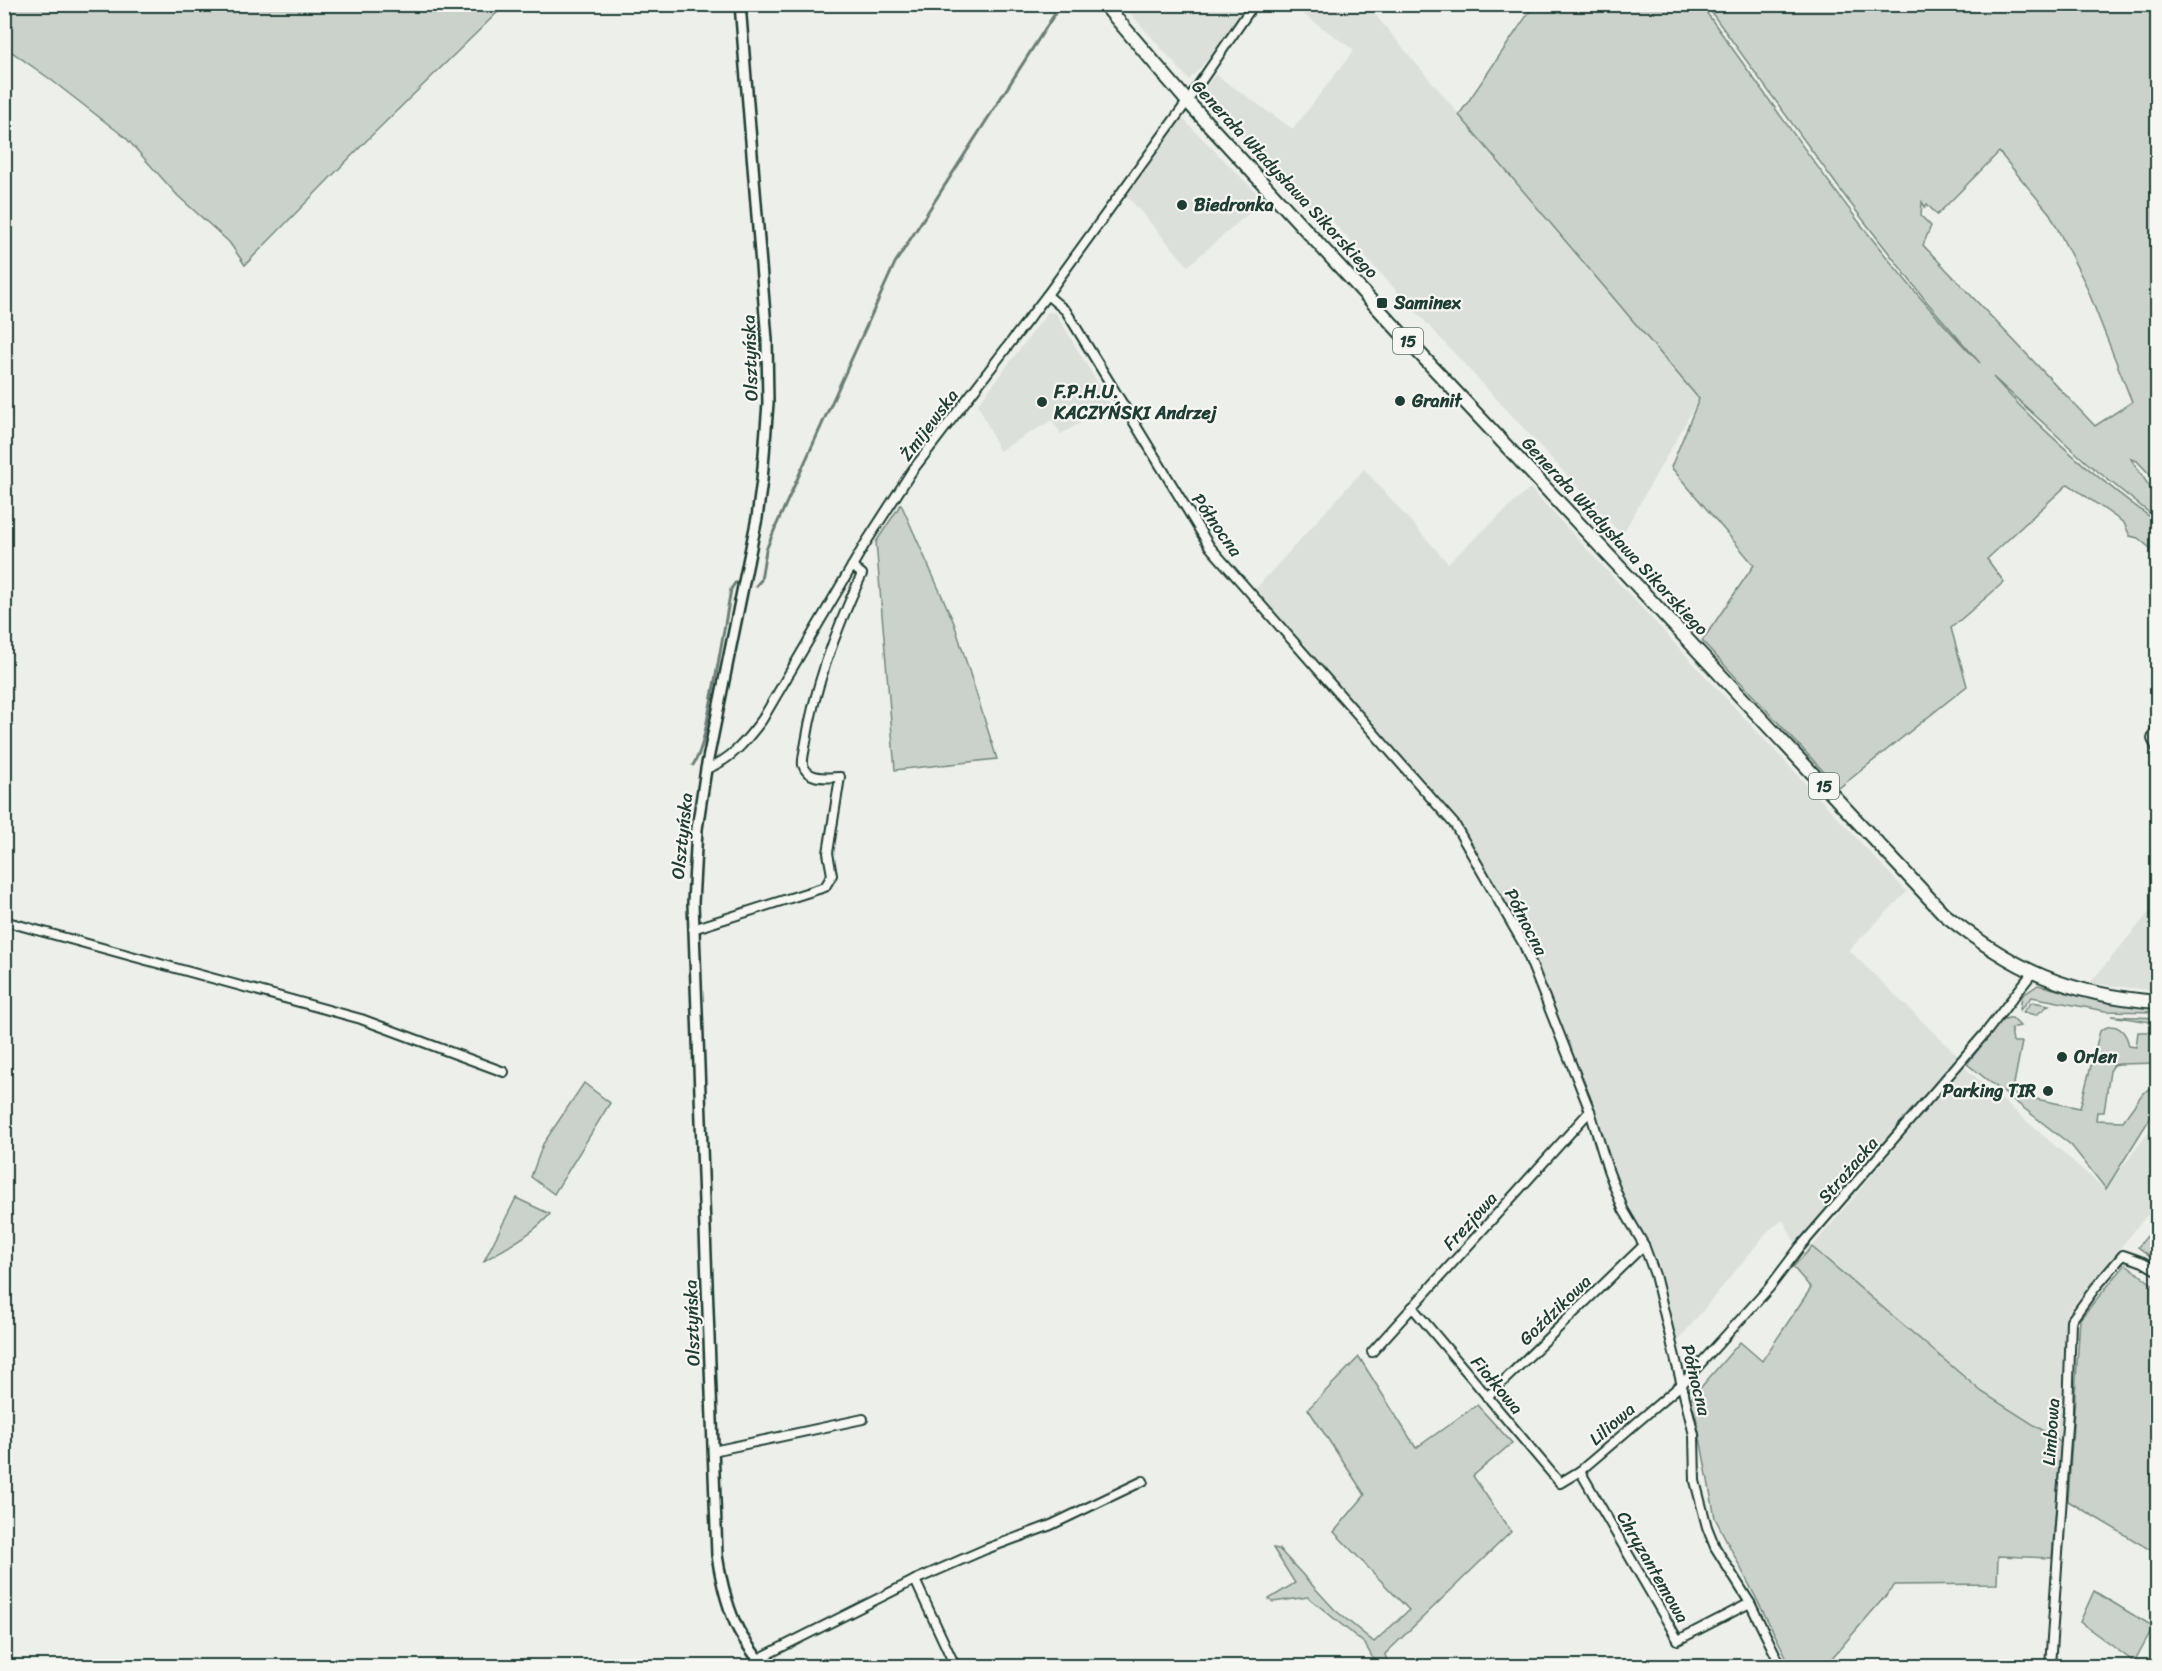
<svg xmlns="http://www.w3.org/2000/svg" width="2162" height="1671" font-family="Sriracha,sans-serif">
	<rect width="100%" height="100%" fill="#edefea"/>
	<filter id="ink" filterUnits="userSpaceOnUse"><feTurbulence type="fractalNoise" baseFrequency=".0167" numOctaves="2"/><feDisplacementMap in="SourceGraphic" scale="12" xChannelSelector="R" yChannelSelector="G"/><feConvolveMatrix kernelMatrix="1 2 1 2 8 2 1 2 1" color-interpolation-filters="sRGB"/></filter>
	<g filter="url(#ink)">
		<g fill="#dce0db">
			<polygon points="1123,5 1247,4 1248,5 1207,60 1189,80"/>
			<polygon points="1290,5 1367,5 1699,399 1622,535 1322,210 1308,207 1201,93 1215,74 1293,129 1354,50"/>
			<polygon points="1182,118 1264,200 1188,266 1127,196"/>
			<polygon points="1048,312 1056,313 1111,406 1061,434 1052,420 999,451 978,404"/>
			<polygon points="1364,469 1448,563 1530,488 1907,892 1849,950 1958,1056 1799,1241 1794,1241 1783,1220 1769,1230 1676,1343 1659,1264 1619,1188 1580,1076 1530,951 1464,831 1249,596"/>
			<polygon points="2157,903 2157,991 2090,983"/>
			<polygon points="1963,1066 2105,1189 2157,1122 2157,1203 2068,1312 2061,1442 1982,1392 1812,1247"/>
		</g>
		<g fill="#cbd2cc" stroke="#758880" stroke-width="1.5" fill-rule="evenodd">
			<polygon points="5,4 505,4 505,5 370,137 245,265 229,242 178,196 126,138 50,79 5,47"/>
			<path d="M1534 5H1701C1789 126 1875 256 1980 363L1926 301 1847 199 1706 5H2157V482L2137 461 2131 459 2157 498V519L2086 462 1993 377C2041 431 2099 480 2157 522V554L2138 538 2130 536 2124 523 2068 484 1987 559 2004 582 1951 628 1967 686 1839 788 1702 641 1754 565 1671 467 1699 399 1459 115ZM1999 152 2050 214 2085 283 2132 402 2095 426 1923 245 1931 226 1921 216 1922 202 1925 207 1927 204 1937 215Z"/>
			<polygon points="901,504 954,623 997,759 895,770 876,542"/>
			<polygon points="2038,985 2094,999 2157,1007 2157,1012 2105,1011 2032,997 2020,1010 2022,996"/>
			<polygon points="2032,1002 2049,1005 2036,1015 2023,1012"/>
			<polygon points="2111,1016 2157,1018 2157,1023"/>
			<path d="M2008 1018H2012L2020 1026 2011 1028 2013 1042H2022L2012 1094 2080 1108 2100 1031C2115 1020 2126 1030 2129 1046L2136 1047 2138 1032H2157V1063L2119 1064 2114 1065 2110 1071 2104 1112H2097L2096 1120 2123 1121 2143 1093 2157 1085V1107L2106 1189 2071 1145 1967 1064 2000 1021Z"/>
			<polygon points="584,1083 610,1103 554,1194 531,1177 543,1144"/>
			<path d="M516 1198 550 1214C532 1235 507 1247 484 1261Z"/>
			<polygon points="2157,1224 2157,1261 2138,1247"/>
			<polygon points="1812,1247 1982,1392 2061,1442 2052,1558 1998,1556 1997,1584 1895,1585 1825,1666 1791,1666 1715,1518 1696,1416 1690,1400 1740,1342 1762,1361 1811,1288 1793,1267"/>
			<polygon points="2126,1264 2157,1288 2157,1554 2068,1501 2080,1319"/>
			<polygon points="1359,1357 1416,1448 1477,1405 1512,1443 1473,1476 1511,1532 1385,1654 1388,1666 1377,1666 1365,1644 1308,1597 1273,1602 1269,1599 1295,1583 1273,1548 1279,1549 1335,1610 1374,1642 1409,1610 1334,1532 1365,1495 1308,1409"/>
			<polygon points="2094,1591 2153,1627 2134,1662 2080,1622"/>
		</g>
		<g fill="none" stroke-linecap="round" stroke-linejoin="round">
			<g stroke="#6c7e77" stroke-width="3">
				<polyline points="756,586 761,580 766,550 776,526 895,263 1061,4"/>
				<path d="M693 765C703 749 705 731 709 712 717 672 724 630 731 589L735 583H738"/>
			</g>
			<defs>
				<g id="minor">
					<polyline points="1047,295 1066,311 1210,547 1455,825 1524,945 1590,1111 1608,1170 1623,1209 1644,1245 1655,1275 1694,1435 1695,1481 1707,1527 1715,1547 1750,1603 1781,1666"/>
					<polyline points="2158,724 2152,739 2158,751"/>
					<path d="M706 769C731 760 746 741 762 720L865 544 912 471 1047 295 1184 106 1254 4"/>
					<polyline points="4,921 361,1019 504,1072"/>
					<path d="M693 929 825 887 832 875 828 853 840 777C828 777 808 781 803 765 802 759 805 749 806 742 815 685 837 627 862 574L852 566"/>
					<polyline points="1412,1307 1560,1483 1580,1471 1682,1384 1769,1288 1800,1247 1987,1031 2033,972"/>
					<polyline points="1372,1352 1590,1111"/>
					<polyline points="1487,1397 1644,1245"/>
					<polyline points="713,1451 863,1419"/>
					<polyline points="1580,1471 1678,1640 1750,1603"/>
					<polyline points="915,1580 986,1549 1051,1525 1143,1481"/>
					<polyline points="758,1659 915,1580 955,1666"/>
					<polyline points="2050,1666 2068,1412 2071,1321 2095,1288 2123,1255 2143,1262 2158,1271"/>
				</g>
				<path id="tertiary" d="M740 4 767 340 768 403 762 480 757 518 706 769 697 829 693 903 717 1555C721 1581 727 1608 739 1631 746 1644 755 1655 763 1666"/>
				<path id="primary" d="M1104 4 1187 101 1409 342 1944 914C2013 970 2068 995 2158 1002"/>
			</defs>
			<use href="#minor" stroke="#1f3d34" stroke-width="12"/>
			<use href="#tertiary" stroke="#1f3d34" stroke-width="14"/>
			<use href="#primary" stroke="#1f3d34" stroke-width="16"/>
			<use href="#minor" stroke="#f6f6f2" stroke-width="8"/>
			<use href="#tertiary" stroke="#f6f6f2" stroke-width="9"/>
			<use href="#primary" stroke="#f6f6f2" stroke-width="12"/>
		</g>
	</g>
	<g fill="#1f3d34" stroke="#f6f6f2" stroke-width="2">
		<circle cx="1182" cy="205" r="6"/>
		<rect x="1376" y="297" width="12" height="12" rx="3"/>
		<circle cx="1400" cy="401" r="6"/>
		<circle cx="1042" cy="402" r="6"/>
		<circle cx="2062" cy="1057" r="6"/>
		<circle cx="2048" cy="1091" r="6"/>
	</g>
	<g text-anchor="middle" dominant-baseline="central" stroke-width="4.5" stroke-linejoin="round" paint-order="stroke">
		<g fill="#f6f6f2" stroke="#60746d" stroke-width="1.5">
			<rect x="1393" y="328" width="30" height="26" rx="4.5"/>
			<rect x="1809" y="773" width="30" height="26" rx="4.5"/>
		</g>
		<g font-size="16" font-weight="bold" fill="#1f3d34">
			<text x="1408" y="341">15</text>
			<text x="1824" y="786">15</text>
		</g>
		<g font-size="18" fill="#1f3d34" stroke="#f6f6f2">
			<text transform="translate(1285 179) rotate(47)">Generała Władysława Sikorskiego</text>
			<text transform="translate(750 358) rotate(-92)">Olsztyńska</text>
			<text transform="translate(929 425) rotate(-53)">Żmijewska</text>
			<text transform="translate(1217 525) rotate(55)">Północna</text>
			<text transform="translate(1615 536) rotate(47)">Generała Władysława Sikorskiego</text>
			<text transform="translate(682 836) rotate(-84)">Olsztyńska</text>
			<text transform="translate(1526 922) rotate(63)">Północna</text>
			<text transform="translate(1848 1170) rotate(-49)">Strażacka</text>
			<text transform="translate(1470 1221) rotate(-48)">Frezjowa</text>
			<text transform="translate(1555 1310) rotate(-44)">Goździkowa</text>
			<text transform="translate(692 1323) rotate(-92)">Olsztyńska</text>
			<text transform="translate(1696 1380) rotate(76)">Północna</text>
			<text transform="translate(1497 1385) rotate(50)">Fiołkowa</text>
			<text transform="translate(1612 1424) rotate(-41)">Liliowa</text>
			<text transform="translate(2051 1432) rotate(-86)">Limbowa</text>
			<text transform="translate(1653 1567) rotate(60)">Chryzantemowa</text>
		</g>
		<g font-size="18" font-weight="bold" fill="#1f3d34" stroke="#f6f6f2" text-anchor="start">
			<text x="1194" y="205">Biedronka</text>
			<text x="1394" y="303">Saminex</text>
			<text x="1054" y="392">F.P.H.U.<tspan x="1054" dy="21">KACZYŃSKI Andrzej</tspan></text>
			<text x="1412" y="401">Granit</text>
			<text x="2074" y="1057">Orlen</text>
			<text x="2036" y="1091" text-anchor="end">Parking TIR</text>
		</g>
	</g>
	<rect width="2162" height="1671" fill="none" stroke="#f6f6f2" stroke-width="24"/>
	<rect x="12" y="12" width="2138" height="1647" fill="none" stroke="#1f3d34" stroke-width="2" filter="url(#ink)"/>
</svg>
